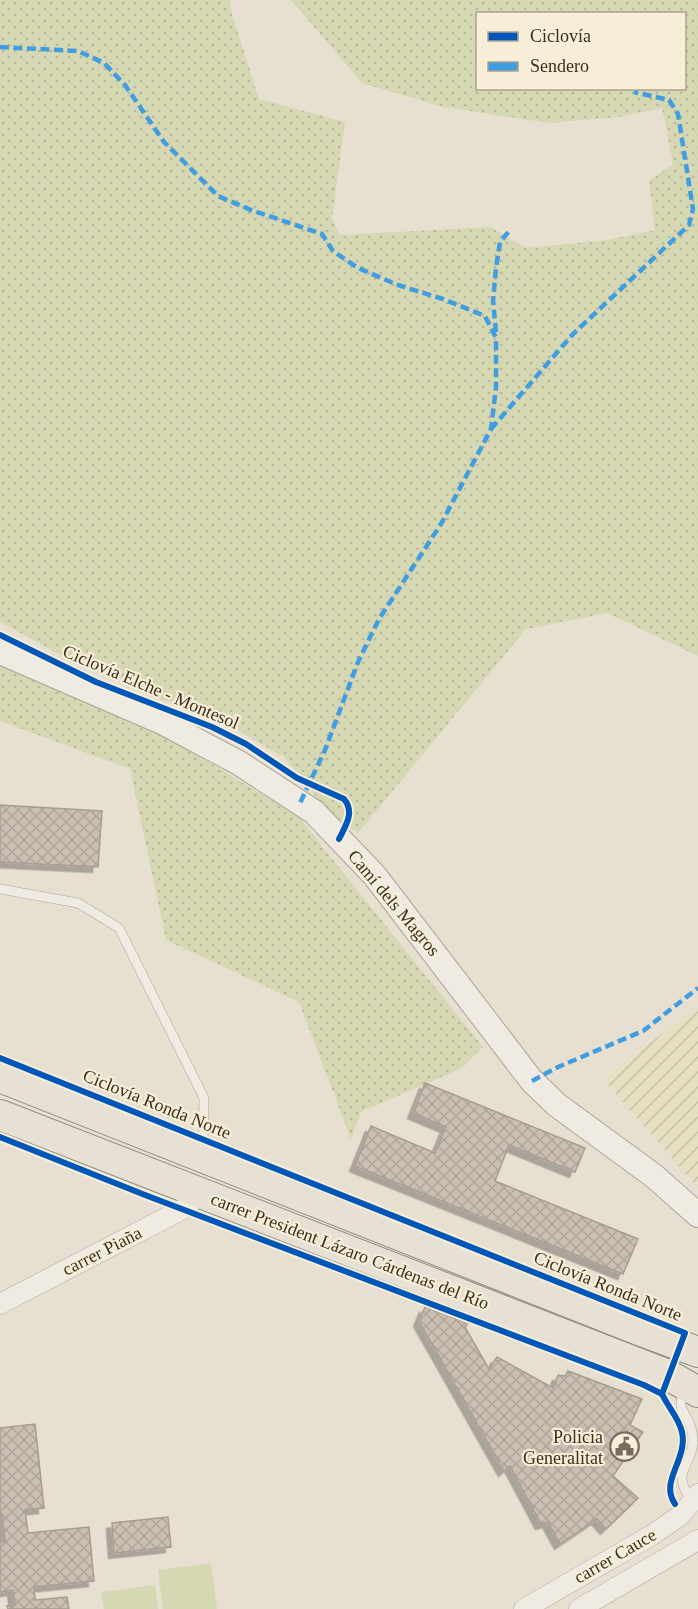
<svg xmlns="http://www.w3.org/2000/svg" width="698" height="1609" font-family="Georgia,serif">
	<defs>
		<pattern id="farmland-furrows" width="10" height="10" patternUnits="userSpaceOnUse" patternTransform="scale(1.5)"><rect width="10" height="10" fill="#e6dfc2"/><path d="M-1 1l2-2M0 10L10 0M9 11l2-2" fill="none" stroke="#c6c0a6"/></pattern>
		<pattern id="grass-dots" width="8" height="8" patternUnits="userSpaceOnUse" patternTransform="scale(1.5)"><rect width="8" height="8" fill="#d6d7b3"/><path d="M2 2h.1M6 6h.1" fill="none" stroke="#b9b99a" stroke-width="1.8" stroke-linecap="round"/></pattern>
		<pattern id="building-cross-hatch" width="8" height="8" patternUnits="userSpaceOnUse" patternTransform="scale(1.5)"><rect width="8" height="8" fill="#cbbfb2"/><path d="M0 0l8 8M0 8l8-8" fill="none" stroke="#afa499"/></pattern>
		<filter id="shadow"><feDropShadow dx="-5.5" dy="5.5" stdDeviation="0" flood-color="#0004"/></filter>
	</defs>
	<rect width="100%" height="100%" fill="#e7e0d1"/>
	<polygon fill="url(#farmland-furrows)" points="698,1006 698,1188 603,1079"/>
	<g fill="url(#grass-dots)" fill-rule="evenodd">
		<path d="M0 0H230L231 11 259 99 345 122 332 219 340 235 490 227 526 248 607 240 655 230 649 181 673 164 662 108 619 117 549 123 443 107 362 83 291 0H698V656L607 613 526 629 358 833 328 812 285 758 229 725 144 693 70 660 0 622ZM478 14H684V88H478Z"/>
		<polygon points="0,660 96,694 298,816 483,1047 460,1069 361,1112 351,1139 299,1002 166,940 130,769 0,721"/>
	</g>
	<g fill="#d6d7b3">
		<polygon points="211,1563 217,1609 163,1609 158,1570"/>
		<polygon points="155,1585 158,1609 104,1609 101,1592"/>
	</g>
	<g fill="url(#building-cross-hatch)" stroke="#a89c90" stroke-width="1.5" filter="url(#shadow)">
		<polygon points="0,805 102,811 98,867 0,862"/>
		<polygon points="425,1083 585,1148 575,1172 509,1145 495,1181 638,1239 623,1274 355,1166 371,1126 435,1153 446,1127 413,1113"/>
		<polygon points="425,1307 468,1323 465,1327 489,1369 497,1357 553,1388 558,1375 565,1376 568,1371 642,1399 630,1425 643,1432 613,1476 638,1498 606,1529 597,1519 560,1544 548,1522 541,1524 510,1466 504,1471 419,1321"/>
		<polygon points="35,1424 44,1508 25,1510 28,1533 89,1527 94,1581 34,1587 35,1600 67,1597 69,1609 8,1609 7,1606 15,1605 13,1590 0,1592 0,1542 5,1542 2,1515 0,1515 0,1428"/>
		<polygon points="168,1517 171,1547 114,1553 112,1523"/>
	</g>
	<g fill="none" stroke-linecap="round" stroke-linejoin="round">
		<defs>
			<g id="service">
				<polyline points="0,889 78,903 119,928 204,1098 203,1153"/>
				<path d="M685 1389C674 1412 688 1411 692 1432 698 1466 666 1468 693 1502"/>
			</g>
			<g id="minor">
				<polyline points="0,1304 183,1209 201,1193"/>
				<polyline points="524,1609 652,1535 681,1515 698,1494"/>
				<polyline points="579,1609 698,1540"/>
			</g>
			<polyline id="tertiary" points="0,652 162,722 239,763 314,812 375,876 532,1081 557,1105 654,1176 698,1215"/>
			<g id="primary">
				<polyline points="0,1077 644,1332 698,1352"/>
				<polyline points="0,1115 668,1375 698,1392"/>
			</g>
		</defs>
		<use href="#service" stroke="#ada599" stroke-width="10"/>
		<use href="#minor" stroke="#ada599" stroke-width="21"/>
		<use href="#tertiary" stroke="#ada599" stroke-width="26"/>
		<use href="#primary" stroke="#928b80" stroke-width="32"/>
		<use href="#service" stroke="#efebe3" stroke-width="9"/>
		<use href="#minor" stroke="#efebe3" stroke-width="20"/>
		<use href="#tertiary" stroke="#efebe3" stroke-width="24"/>
		<use href="#primary" stroke="#e6e1d4" stroke-width="30"/>
		<g stroke="#3f9de0" stroke-width="4.5" stroke-dasharray="9 4.5" stroke-linecap="butt">
			<polyline points="0,47 78,51 104,63 125,85 164,142 218,196 251,210 322,234 333,251 358,268 398,285 443,299 485,316 496,338 496,387 491,429 441,524 379,619 358,662 325,750 300,803"/>
			<polyline points="496,332 493,301 496,268 500,242 510,230"/>
			<polyline points="491,429 573,334 689,225 693,209 678,114 669,100 634,92"/>
			<polyline points="532,1081 558,1067 643,1031 698,988"/>
		</g>
		<defs>
			<g id="cycleway">
				<path d="M0 635 96 682 212 727 246 744 297 778 344 799C355 812 346 825 339 839"/>
				<polyline points="0,1058 685,1333 662,1394 644,1385 145,1195 0,1137"/>
				<path d="M662 1394C668 1407 679 1418 682 1432 688 1460 659 1481 675 1504"/>
			</g>
		</defs>
		<use href="#cycleway" stroke="#f7eed8" stroke-width="10"/>
		<use href="#cycleway" stroke="#0057b8" stroke-width="6"/>
	</g>
	<defs>
		<symbol id="civic-ring" viewBox="-11 -11 22 22"><circle r="9.5" fill="#f7eed8" stroke="#786c5e" stroke-width="1.5"/><path d="M-.6-6.5H3V-4.5H.6V-3L4-1V1h2V6H-6V1h2V-1L-.6-3ZM-1.2 2.5V6h2.4V2.5Z" fill="#786c5e"/></symbol>
	</defs>
	<g fill-rule="evenodd">
		<use href="#civic-ring" x="608" y="1430" width="33" height="33"/>
	</g>
	<g text-anchor="middle" dominant-baseline="central" stroke-width="4.5" stroke-linejoin="round" paint-order="stroke">
		<g font-size="18" fill="#3d2e20" stroke="#f7eed8">
			<text transform="translate(151 687) rotate(23)">Ciclovía Elche - Montesol</text>
			<text transform="translate(394 903) rotate(50)">Camí dels Magros</text>
			<text transform="translate(157 1104) rotate(22)">Ciclovía Ronda Norte</text>
			<text transform="translate(102 1251) rotate(-27)">carrer Piaña</text>
			<text transform="translate(350 1251) rotate(21)">carrer President Lázaro Cárdenas del Río</text>
			<text transform="translate(608 1286) rotate(22)">Ciclovía Ronda Norte</text>
			<text transform="translate(615 1556) rotate(-30)">carrer Cauce</text>
		</g>
		<g font-size="18" fill="#3d2e20" stroke="#f7eed8" text-anchor="end">
			<text x="603" y="1437">Policia<tspan x="603" dy="21">Generalitat</tspan></text>
		</g>
	</g>
	<rect x="476" y="12" width="210" height="78" fill="#f7eed8" stroke="#ada18e" stroke-width="1.5"/>
	<rect x="488" y="32" width="30" height="9" fill="#0057b8" stroke="#ada18e" stroke-width="1.5"/>
	<text x="530" y="42" font-size="18" fill="#3d2e20">Ciclovía</text>
	<rect x="488" y="62" width="30" height="9" fill="#3f9de0" stroke="#ada18e" stroke-width="1.5"/>
	<text x="530" y="72" font-size="18" fill="#3d2e20">Sendero</text>
</svg>
